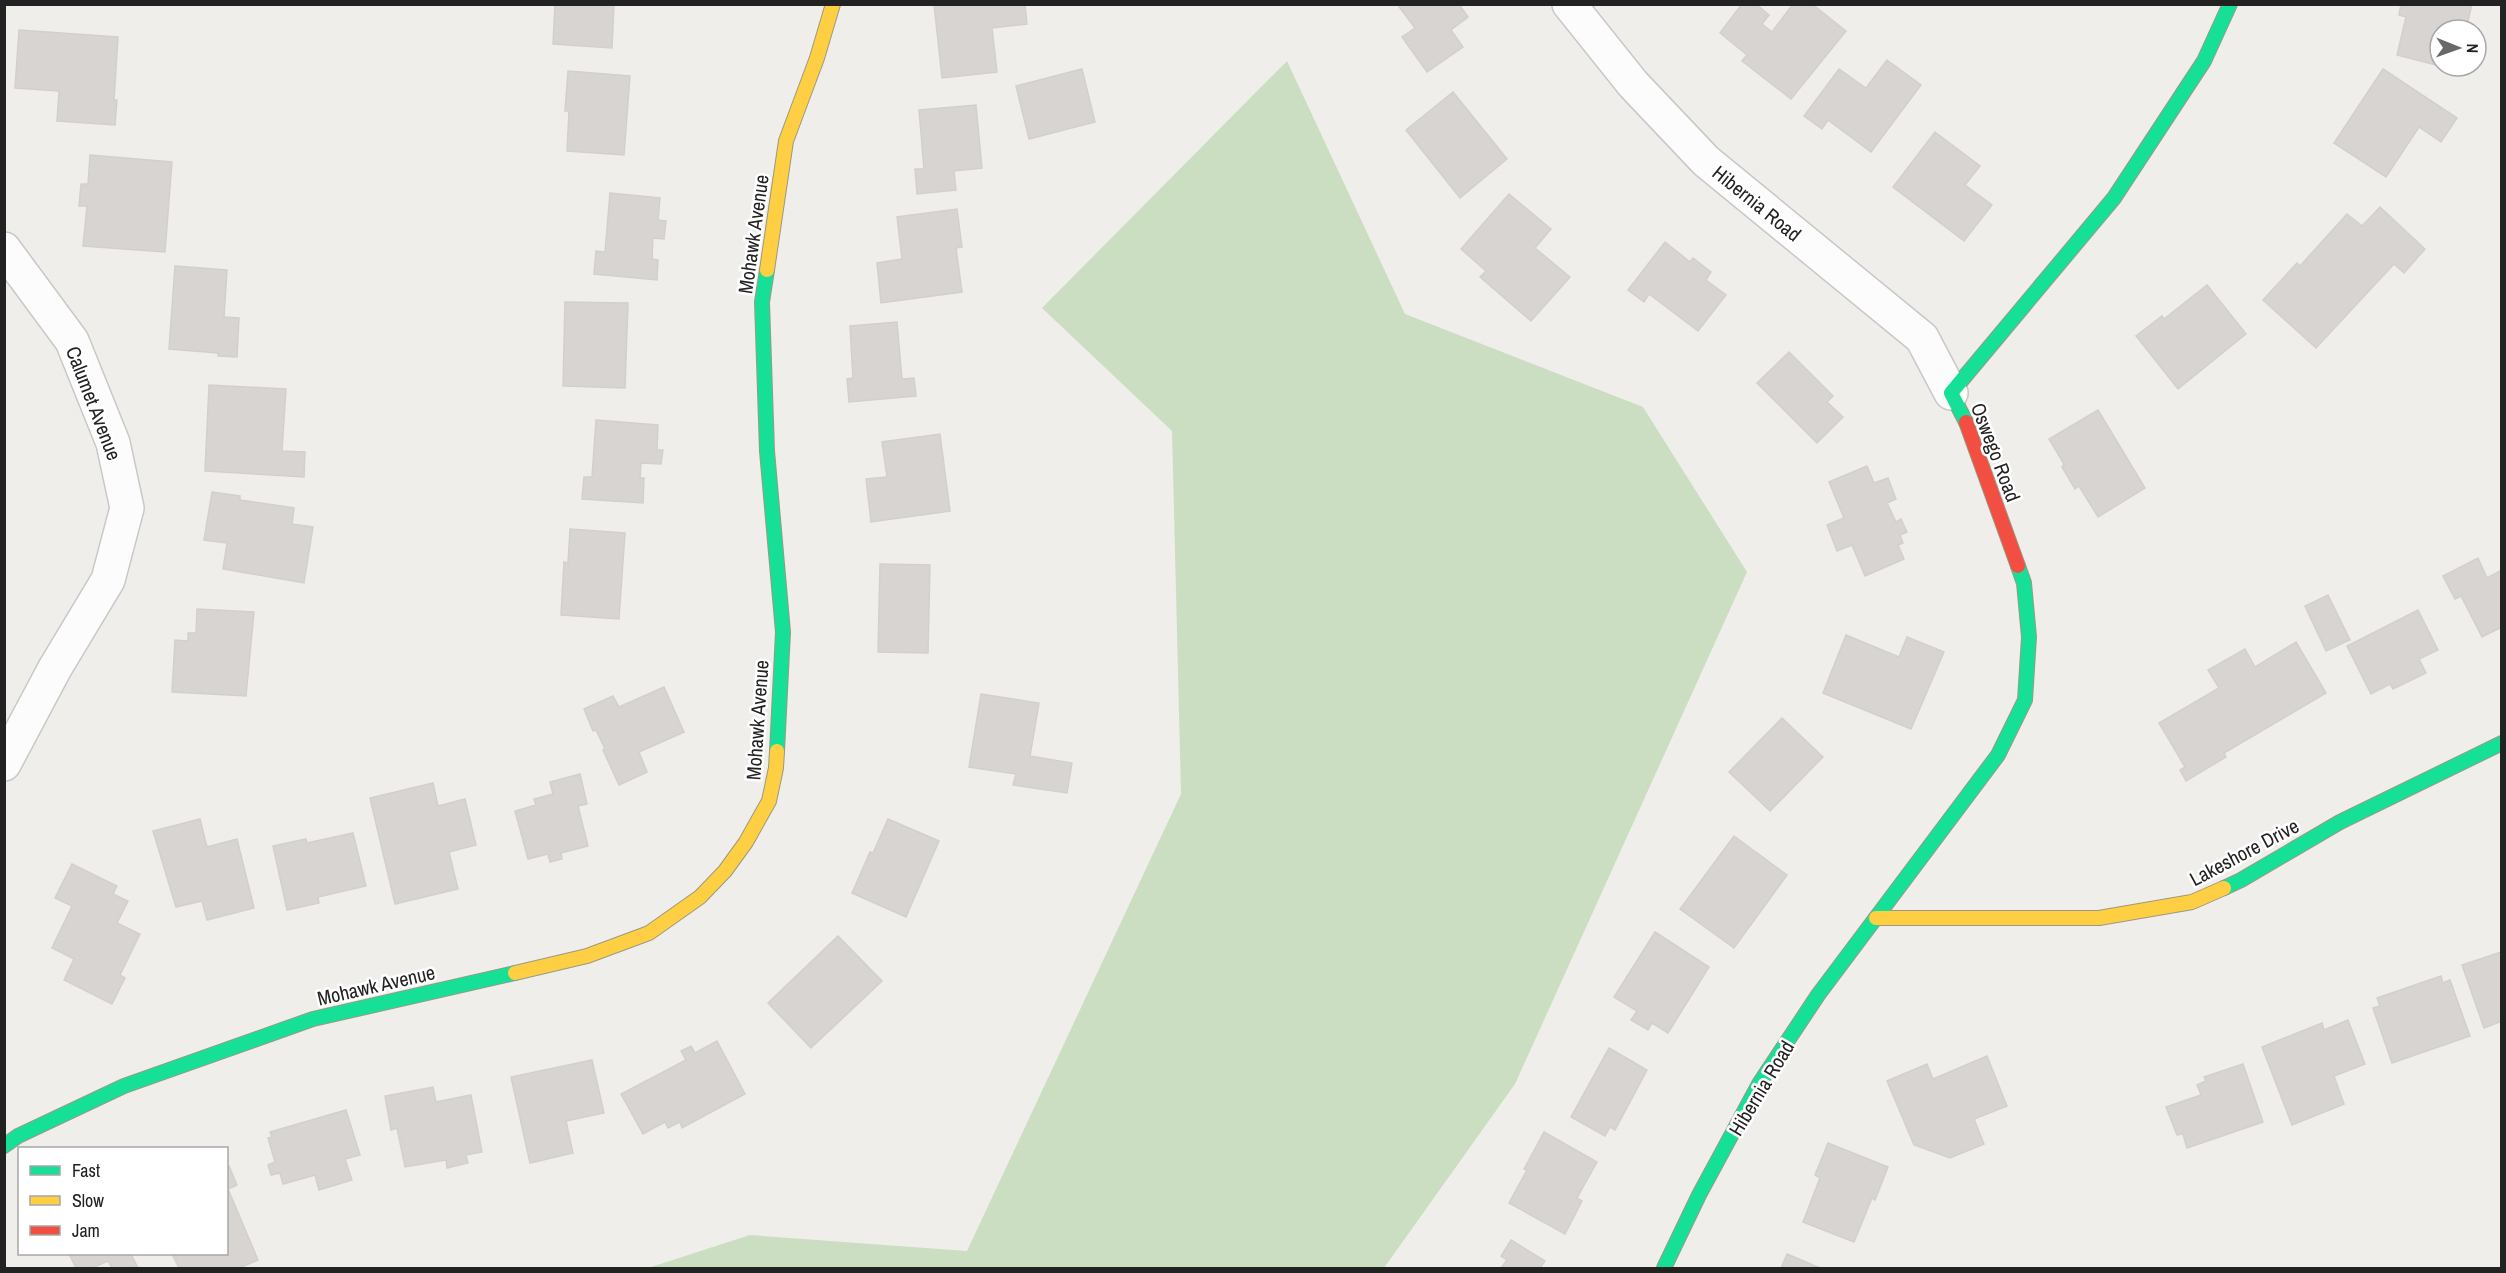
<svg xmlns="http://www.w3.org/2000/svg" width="2506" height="1273" font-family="'Archivo Narrow',sans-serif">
	<rect width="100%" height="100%" fill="#f0eeeb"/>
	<polygon fill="#cbdec1" points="1287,61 1405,314 1643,407 1747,572 1515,1084 1384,1268 648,1268 750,1235 967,1251 1181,794 1172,431 1042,308"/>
	<g fill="#d7d4d2" stroke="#d3d0cc" stroke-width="1.5">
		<polygon points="555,4 614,4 612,48 553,44"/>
		<polygon points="934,4 1025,4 1027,24 992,28 997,72 942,78"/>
		<polygon points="1397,4 1459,4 1468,17 1451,30 1463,47 1427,72 1402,37 1415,28"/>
		<polygon points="1742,4 1756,4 1769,15 1762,24 1772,32 1793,4 1812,4 1846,31 1791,99 1742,61 1747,55 1720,33"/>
		<polygon points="2401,4 2472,4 2466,30 2440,30 2440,66 2397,55 2406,17 2399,15"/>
		<polygon points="19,30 118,37 114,100 117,100 115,125 57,121 59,91 15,88"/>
		<polygon points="1887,60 1921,85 1871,152 1828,120 1822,129 1804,116 1839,69 1866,88"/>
		<polygon points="1082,69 1095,122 1029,139 1016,86"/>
		<polygon points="2383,69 2457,118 2441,142 2419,127 2386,177 2334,143"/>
		<polygon points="568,71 630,76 624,155 567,151 569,111 565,111"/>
		<polygon points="1453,92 1507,159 1460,198 1406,130"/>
		<polygon points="976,105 982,168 954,171 956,190 917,194 915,169 924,169 919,110"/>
		<polygon points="1935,132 1980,166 1965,185 1992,205 1964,241 1893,187"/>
		<polygon points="90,155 172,162 165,252 83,246 87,206 79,206 81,184 88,184"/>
		<polygon points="610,193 660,198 658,220 666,221 664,239 653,238 652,259 658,260 657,280 594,274 596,251 605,252"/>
		<polygon points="1509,194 1551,229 1535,248 1570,277 1531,321 1480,277 1486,271 1461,249"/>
		<polygon points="2380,207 2425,249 2404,273 2394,264 2316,348 2263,300 2297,263 2300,266 2347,214 2362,226"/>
		<polygon points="957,209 962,247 956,248 962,292 881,303 877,263 902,259 897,217"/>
		<polygon points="1665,242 1690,262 1693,258 1711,272 1706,280 1726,295 1698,331 1649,294 1644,302 1628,290"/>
		<polygon points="175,266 227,270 224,317 239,318 237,357 218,356 218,353 169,349"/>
		<polygon points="2207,285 2246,334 2178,389 2136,336 2162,316 2164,319"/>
		<polygon points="565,302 628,303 625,388 563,386"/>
		<polygon points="897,322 902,379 914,378 916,396 849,402 847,379 853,378 850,326"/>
		<polygon points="1789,352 1833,396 1827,402 1843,417 1817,443 1757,383"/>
		<polygon points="209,385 286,389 282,451 305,452 304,477 205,471"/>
		<polygon points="2098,410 2145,488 2098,517 2079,486 2075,489 2062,467 2064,464 2049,439"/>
		<polygon points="596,420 658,425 657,450 663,450 661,464 641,463 640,478 644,478 643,503 582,499 584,477 592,477"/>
		<polygon points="940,434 950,511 871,522 866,479 887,477 882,442"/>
		<polygon points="1867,466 1874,483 1888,478 1896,499 1887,503 1896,522 1901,519 1907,532 1900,535 1903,543 1898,545 1904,559 1865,576 1852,545 1837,551 1827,525 1844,518 1829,482"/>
		<polygon points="212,492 240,496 240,500 294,508 292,524 313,527 304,583 223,569 227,543 204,540"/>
		<polygon points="570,529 625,533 619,619 561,615 564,562 568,563"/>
		<polygon points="2478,558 2487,578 2502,570 2502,627 2482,637 2461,596 2455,599 2443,576"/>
		<polygon points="880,564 930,565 928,653 878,652"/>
		<polygon points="2328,595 2350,640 2326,651 2305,606"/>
		<polygon points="197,609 254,612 246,696 172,692 175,640 188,641 188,633 196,633"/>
		<polygon points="2418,610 2438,650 2419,659 2426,673 2393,689 2390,684 2371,694 2347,646"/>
		<polygon points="1846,635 1899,657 1907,637 1944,652 1911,729 1823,693"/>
		<polygon points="2296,642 2326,693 2224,753 2226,757 2186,781 2180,770 2185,767 2159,723 2219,688 2208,670 2245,649 2255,667"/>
		<polygon points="664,687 684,732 639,752 647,772 619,785 603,750 605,749 596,730 593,731 584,709 613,696 619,707"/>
		<polygon points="981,694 1039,703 1030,756 1072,763 1067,793 1013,785 1016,774 969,767"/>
		<polygon points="1782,718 1823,757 1770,811 1729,772"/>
		<polygon points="580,774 587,804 578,806 588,846 561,853 562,859 550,862 548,854 528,859 515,811 536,805 534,799 553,794 550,782"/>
		<polygon points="433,783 438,806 465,799 476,845 449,852 458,889 395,904 370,798"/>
		<polygon points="200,819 207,847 237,839 254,908 207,920 202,901 176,907 153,831"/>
		<polygon points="888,819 939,841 906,917 852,893 870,852 873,853"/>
		<polygon points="353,833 366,886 318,897 319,903 287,910 273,846 306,839 307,843"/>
		<polygon points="1734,836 1787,875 1734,948 1680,909"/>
		<polygon points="72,864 117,886 113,894 128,901 117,923 140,934 120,975 125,978 112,1004 64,980 74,959 52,948 72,906 55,898"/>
		<polygon points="1655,932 1709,967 1668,1033 1652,1023 1648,1030 1631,1020 1637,1011 1614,997"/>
		<polygon points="838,936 882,981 811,1048 768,1003"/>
		<polygon points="2501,952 2502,1021 2484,1028 2462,965"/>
		<polygon points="2441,976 2443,983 2450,980 2470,1036 2392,1063 2373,1008 2380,1006 2377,998"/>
		<polygon points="2348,1020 2365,1064 2334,1076 2344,1104 2292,1125 2262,1047 2322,1023 2324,1030"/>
		<polygon points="717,1041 745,1094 682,1128 680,1122 668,1128 665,1122 643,1134 621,1094 686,1060 681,1051 691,1046 695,1053"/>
		<polygon points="1609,1048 1647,1070 1615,1130 1610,1127 1605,1136 1571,1117"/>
		<polygon points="1987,1056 2007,1106 1974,1119 1984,1144 1950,1158 1914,1145 1887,1081 1927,1064 1933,1079"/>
		<polygon points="592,1060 604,1113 566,1121 573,1153 530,1163 511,1077"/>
		<polygon points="2243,1064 2263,1122 2187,1148 2183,1134 2177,1135 2166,1107 2201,1095 2197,1085 2206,1081 2204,1077"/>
		<polygon points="433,1087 436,1102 471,1095 482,1152 466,1155 468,1163 447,1168 446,1160 405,1167 397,1128 391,1130 385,1096"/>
		<polygon points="346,1110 360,1155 345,1159 352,1180 319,1190 315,1175 283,1184 280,1173 271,1175 268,1165 275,1162 268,1138 272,1137 270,1132"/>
		<polygon points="1544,1132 1597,1162 1577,1198 1582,1201 1565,1234 1509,1203 1527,1170 1524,1169"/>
		<polygon points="1828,1143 1888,1167 1875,1200 1872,1198 1854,1242 1803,1222 1820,1178 1815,1175"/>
		<polygon points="229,1166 237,1185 228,1189 258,1260 239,1268 179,1268 172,1254 226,1254 226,1167"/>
		<polygon points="1511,1240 1545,1261 1540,1268 1501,1268 1507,1260 1501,1256"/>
		<polygon points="69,1254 131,1254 138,1268 112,1268 108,1261 92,1268 76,1268"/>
		<polygon points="1787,1254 1820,1268 1781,1268"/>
	</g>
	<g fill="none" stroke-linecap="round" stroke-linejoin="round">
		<defs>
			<g id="street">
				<polyline points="1569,4 1633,84 1706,161 1922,338 1951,393"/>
				<polyline points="4,249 72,341 113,443 127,508 108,580 55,668 4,764"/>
			</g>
			<g id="fast">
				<polyline points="767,270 762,302 767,451 783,632 777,751"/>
				<polyline points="1966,422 1951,393 2114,198 2204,61 2230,4"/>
				<polyline points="2224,888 2241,880 2340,822 2502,743"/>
				<polyline points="4,1146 18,1136 124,1086 313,1019 515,973"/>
				<polyline points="1664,1268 1699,1195 1759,1084 1818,995 1998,755 2025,700 2029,637 2024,583 2018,566"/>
			</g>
			<g id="slow">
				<polyline points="767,270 786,141 817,58 833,4"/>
				<polyline points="1876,918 2099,918 2192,902 2224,888"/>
				<polyline points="515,973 587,956 649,933 700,897 725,871 746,842 769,801 776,768 777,751"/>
			</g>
			<polyline id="jam" points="1966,422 2018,566"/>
		</defs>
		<use href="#street" stroke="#c9c8c7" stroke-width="36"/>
		<use href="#fast" stroke="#999a82" stroke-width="16"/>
		<use href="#slow" stroke="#999a82" stroke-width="16"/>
		<use href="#jam" stroke="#999a82" stroke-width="16"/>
		<use href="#street" stroke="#fdfcfc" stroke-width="33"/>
		<use href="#fast" stroke="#16e098" stroke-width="14"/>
		<use href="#slow" stroke="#ffcf43" stroke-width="14"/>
		<use href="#jam" stroke="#f24e42" stroke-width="14"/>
	</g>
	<g text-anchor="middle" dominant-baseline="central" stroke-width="5" stroke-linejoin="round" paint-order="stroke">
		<g font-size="20" fill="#222" stroke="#fff">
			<text transform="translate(1757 203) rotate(39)">Hibernia Road</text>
			<text transform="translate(753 234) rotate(-82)">Mohawk Avenue</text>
			<text transform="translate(94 403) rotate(69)">Calumet Avenue</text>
			<text transform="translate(1996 452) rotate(69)">Oswego Road</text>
			<text transform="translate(757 720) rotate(-86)">Mohawk Avenue</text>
			<text transform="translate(2244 852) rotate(-28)">Lakeshore Drive</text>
			<text transform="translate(376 985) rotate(-13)">Mohawk Avenue</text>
			<text transform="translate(1761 1088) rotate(-59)">Hibernia Road</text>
		</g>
	</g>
	<rect width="2506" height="1273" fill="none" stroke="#222222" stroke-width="12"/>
	<rect x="18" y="1147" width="210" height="108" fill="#ffffff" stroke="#a7a7a7" stroke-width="1.5"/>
	<rect x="30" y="1166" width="30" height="9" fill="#16e098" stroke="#a7a7a7" stroke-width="1.5"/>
	<text x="72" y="1177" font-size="18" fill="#222222">Fast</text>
	<rect x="30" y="1196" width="30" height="9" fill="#ffcf43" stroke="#a7a7a7" stroke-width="1.5"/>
	<text x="72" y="1207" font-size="18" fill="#222222">Slow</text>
	<rect x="30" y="1226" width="30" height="9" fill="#f24e42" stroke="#a7a7a7" stroke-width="1.5"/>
	<text x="72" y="1237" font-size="18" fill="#222222">Jam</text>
	<g transform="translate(2458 48) rotate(91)"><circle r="28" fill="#ffffff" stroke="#a7a7a7" stroke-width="1.5"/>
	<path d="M0-4.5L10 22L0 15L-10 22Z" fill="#6a6968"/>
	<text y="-9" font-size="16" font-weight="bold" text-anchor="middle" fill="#222222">N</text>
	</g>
</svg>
